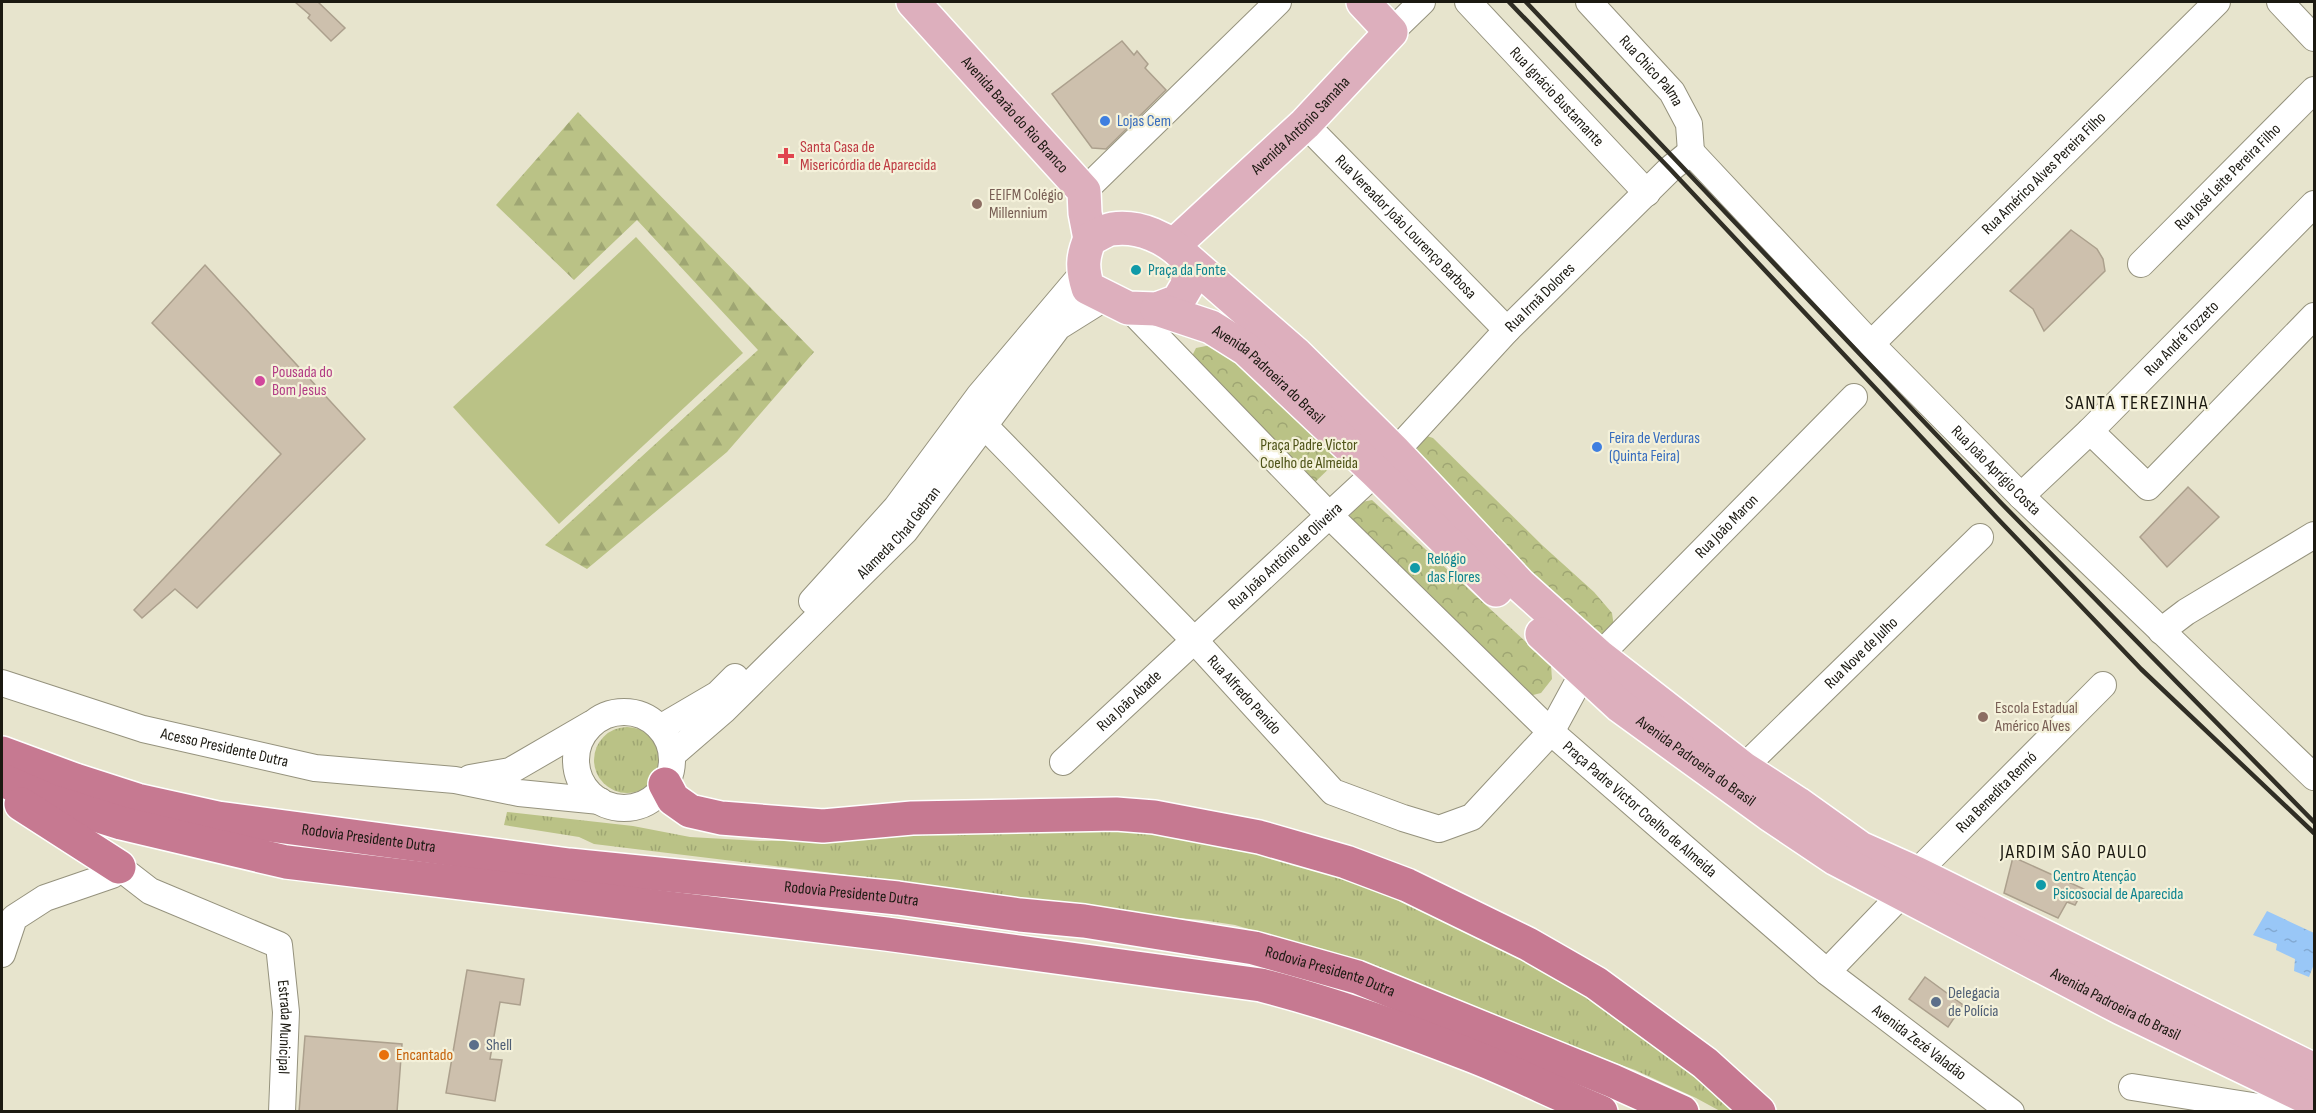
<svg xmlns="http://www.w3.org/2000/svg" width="2316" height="1113" font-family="'Sofia Sans Condensed',sans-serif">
	<defs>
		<pattern id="grass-tufts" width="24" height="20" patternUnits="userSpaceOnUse" patternTransform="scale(1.5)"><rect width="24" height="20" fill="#bac286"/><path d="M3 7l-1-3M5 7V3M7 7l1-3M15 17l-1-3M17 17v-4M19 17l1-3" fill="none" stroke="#9fa673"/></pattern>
		<pattern id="forest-firs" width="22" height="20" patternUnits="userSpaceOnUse" patternTransform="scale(1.5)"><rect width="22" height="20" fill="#bac286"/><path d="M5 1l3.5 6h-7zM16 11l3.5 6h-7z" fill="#9fa673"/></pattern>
		<pattern id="park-crowns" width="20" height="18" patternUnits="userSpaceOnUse" patternTransform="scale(1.5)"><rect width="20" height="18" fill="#bac286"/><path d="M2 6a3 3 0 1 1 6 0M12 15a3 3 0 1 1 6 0" fill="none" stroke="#9fa673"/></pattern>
		<pattern id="water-ripples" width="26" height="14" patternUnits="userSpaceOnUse" patternTransform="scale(1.5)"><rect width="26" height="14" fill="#99c7f7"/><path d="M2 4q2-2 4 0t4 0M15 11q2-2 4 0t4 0" fill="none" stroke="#83aad3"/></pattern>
	</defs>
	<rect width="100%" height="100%" fill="#e7e4cd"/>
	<g fill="url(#grass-tufts)">
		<circle cx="627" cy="760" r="33"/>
		<polygon points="507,812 633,826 690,837 760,841 851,840 1102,822 1291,851 1527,957 1634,1025 1746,1111 1720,1111 1696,1098 1635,1070 1488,1017 1334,954 1235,925 1202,920 1053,908 841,874 594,844 579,837 504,825"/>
	</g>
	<polygon fill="url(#forest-firs)" points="578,112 814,352 727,452 587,569 545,545 758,350 637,220 574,280 496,205"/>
	<g fill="url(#park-crowns)">
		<polygon points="1211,345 1223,350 1341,457 1312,485 1191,358 1196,348"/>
		<polygon points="1424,435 1433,438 1542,545 1594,592 1612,613 1614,627 1599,642 1580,628 1416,451"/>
		<polygon points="1372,500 1551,665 1552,679 1541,693 1529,696 1352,528 1350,515 1362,502"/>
	</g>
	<polygon fill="#bac286" points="636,237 743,353 559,524 453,407"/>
	<polygon fill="url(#water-ripples)" points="2267,911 2314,933 2314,964 2309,977 2294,971 2295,959 2276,950 2277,944 2253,935"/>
	<g fill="#cdc0ad" stroke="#aca08d" stroke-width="1.5">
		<polygon points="295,2 318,2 345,28 331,41 308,18 310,15"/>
		<polygon points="1122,41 1134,55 1137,51 1148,64 1145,68 1166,90 1106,149 1092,148 1052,94"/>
		<polygon points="2071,230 2097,249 2103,259 2105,271 2044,331 2033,309 2010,291"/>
		<polygon points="205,265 365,439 197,608 175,589 142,618 134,610 281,454 152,323"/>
		<polygon points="2188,487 2219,517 2167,567 2140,537"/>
		<polygon points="2013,857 2084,889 2075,905 2067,902 2058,918 2004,893"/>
		<polygon points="467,970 524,979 520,1005 500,1002 490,1059 502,1060 495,1101 446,1093"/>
		<polygon points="1925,977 1963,1005 1948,1027 1909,999"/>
		<polygon points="305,1036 402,1044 397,1112 299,1112"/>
	</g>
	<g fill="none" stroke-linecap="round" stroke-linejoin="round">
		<defs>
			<g id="minor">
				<path id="s1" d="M1468 2 1647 193"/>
				<path id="s2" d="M1589 2 1672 92 1689 124 1691 152"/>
				<polyline points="2280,2 2314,38"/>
				<polyline points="1391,32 1422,2"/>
				<path id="s3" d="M1305 124 1507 330"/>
				<path id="s4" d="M1691 152 1871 344 2021 496 2314 777"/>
				<polyline points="1084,191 1278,2"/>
				<path id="s5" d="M2141 264 2314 90"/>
				<path id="s6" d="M1129 308 1329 515 1551 732 1827 972 2011 1112"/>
				<path id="s7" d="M1871 344 2217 2"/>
				<path id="s8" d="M969 410 1195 641 1333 792 1403 818 1439 829 1472 817 1551 732 1583 673"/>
				<polyline points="2090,431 2148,487 2314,316"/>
				<path id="s9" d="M1395 452 1507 330 1670 169 1691 152"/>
				<path id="s10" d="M2021 496 2090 431 2314 204"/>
				<polyline points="812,601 896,508 979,396 1083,273"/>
				<polyline points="2161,631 2186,612 2314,535"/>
				<path id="s11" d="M1599 656 1854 397"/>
				<path id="s12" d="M2 683 143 729 315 768 455 780 519 793 600 801"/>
				<circle cx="624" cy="760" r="48"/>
				<polyline points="660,728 718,694 735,677"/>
				<path id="s13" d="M672 755 723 711 905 531 1058 327 1106 297"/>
				<path id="s14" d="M1063 762 1376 472"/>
				<path id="s15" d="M1743 768 1980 537"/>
				<polyline points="470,778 510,771 591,724"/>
				<path id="s16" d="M1916 873 2103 685"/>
				<path id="s17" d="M2 954 14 918 45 898 112 875 117 871 119 867 150 891 279 945 286 1012 282 1112"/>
				<polyline points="1827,972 1903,893"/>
				<polyline points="2132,1087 2290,1112"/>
			</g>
			<g id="major">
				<path id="s18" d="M913 2 1084 191 1085 213 1090 239"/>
				<path id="s19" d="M1174 245 1305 124 1391 32 1363 2"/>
				<path d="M1186 258 1188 284 1178 301 1157 309 1128 308 1088 288C1082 269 1082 257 1090 239 1097 236 1105 230 1112 229 1139 225 1168 238 1186 258L1296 354 1395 452 1520 585 1599 656 1743 768 1797 803 1860 848 1916 873 2314 1070"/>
				<path id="s20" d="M1157 309 1211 327 1246 349 1376 472 1496 590"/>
				<path id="s21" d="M1542 634 1620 706 1769 814 1836 859 2121 1008 2314 1101"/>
			</g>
			<g id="highway">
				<path id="s22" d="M2 753 75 780 137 800 218 818 569 865 898 898 1020 915 1084 921 1254 948 1357 977 1613 1081 1682 1112"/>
				<path d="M2 780 48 800 121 823 286 862 886 934 1261 985C1332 1003 1401 1028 1470 1055 1514 1072 1557 1094 1601 1112"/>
				<polyline points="665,784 673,799 690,811 721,818 823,826 912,818 1116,814 1154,817 1259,837 1346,862 1407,885 1528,944 1596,983 1705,1063 1759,1112"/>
				<polyline points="21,804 119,867"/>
			</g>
		</defs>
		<use href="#minor" stroke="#95927d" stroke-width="28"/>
		<use href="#major" stroke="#fff" stroke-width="36"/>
		<use href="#highway" stroke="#fff" stroke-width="36"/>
		<use href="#minor" stroke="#fff" stroke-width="26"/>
		<use href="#major" stroke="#ddafbd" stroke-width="33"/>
		<use href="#highway" stroke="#c67991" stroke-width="33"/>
		<g stroke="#302e25" stroke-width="4.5">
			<polyline points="1509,2 1670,169 1997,518 2141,669 2314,833"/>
			<polyline points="1526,2 2002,504 2314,822"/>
		</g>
	</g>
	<g fill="#3f7fe0" stroke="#f4f1da" stroke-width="2">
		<circle cx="1105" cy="121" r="6"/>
		<circle cx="1597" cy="447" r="6"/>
	</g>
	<path fill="#e0444e" stroke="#f4f1da" stroke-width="2" d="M783 147h6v6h6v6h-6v6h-6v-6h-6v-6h6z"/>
	<g fill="#8d6e63" stroke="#f4f1da" stroke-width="2">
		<circle cx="977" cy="204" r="6"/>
		<circle cx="1983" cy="717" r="6"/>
	</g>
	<g fill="#0f9aa8" stroke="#f4f1da" stroke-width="2">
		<circle cx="1136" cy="270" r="6"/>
		<circle cx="1415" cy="568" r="6"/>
		<circle cx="2041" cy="885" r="6"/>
	</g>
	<circle fill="#d1479c" stroke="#f4f1da" stroke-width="2" cx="260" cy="381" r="6"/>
	<g fill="#5c6f8a" stroke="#f4f1da" stroke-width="2">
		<circle cx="1936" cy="1002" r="6"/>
		<circle cx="474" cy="1045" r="6"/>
	</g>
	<circle fill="#e8710a" stroke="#f4f1da" stroke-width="2" cx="384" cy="1055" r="6"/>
	<g text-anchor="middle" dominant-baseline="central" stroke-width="4.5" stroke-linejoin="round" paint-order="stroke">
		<g font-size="16" fill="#1b1911" stroke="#f4f1da">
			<text stroke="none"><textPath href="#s2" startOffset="93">Rua Chico Palma</textPath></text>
			<text stroke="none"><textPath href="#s1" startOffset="130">Rua Ignácio Bustamante</textPath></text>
			<text stroke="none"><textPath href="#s18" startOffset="152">Avenida Barão do Rio Branco</textPath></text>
			<text stroke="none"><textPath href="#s19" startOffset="174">Avenida Antônio Samaha</textPath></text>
			<text stroke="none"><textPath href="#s7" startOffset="243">Rua Américo Alves Pereira Filho</textPath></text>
			<text stroke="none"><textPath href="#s5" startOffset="123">Rua José Leite Pereira Filho</textPath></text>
			<text stroke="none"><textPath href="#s3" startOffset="144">Rua Vereador João Lourenço Barbosa</textPath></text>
			<text stroke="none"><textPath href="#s9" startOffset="212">Rua Irmã Dolores</textPath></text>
			<text stroke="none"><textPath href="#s10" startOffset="225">Rua André Tozzeto</textPath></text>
			<text stroke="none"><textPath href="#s20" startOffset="132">Avenida Padroeira do Brasil</textPath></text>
			<text stroke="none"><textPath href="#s4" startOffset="441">Rua João Aprígio Costa</textPath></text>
			<text stroke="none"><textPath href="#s11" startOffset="182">Rua João Maron</textPath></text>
			<text stroke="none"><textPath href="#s13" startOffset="318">Alameda Chad Gebran</textPath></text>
			<text stroke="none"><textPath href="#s14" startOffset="303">Rua João Antônio de Oliveira</textPath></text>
			<text stroke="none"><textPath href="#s15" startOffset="165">Rua Nove de Julho</textPath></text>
			<text stroke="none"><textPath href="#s8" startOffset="396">Rua Alfredo Penido</textPath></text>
			<text stroke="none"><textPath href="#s14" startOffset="90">Rua João Abade</textPath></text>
			<text stroke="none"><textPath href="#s12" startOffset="232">Acesso Presidente Dutra</textPath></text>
			<text stroke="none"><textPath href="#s21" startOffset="200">Avenida Padroeira do Brasil</textPath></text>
			<text stroke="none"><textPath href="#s16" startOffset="114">Rua Benedita Rennó</textPath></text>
			<text stroke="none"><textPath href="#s6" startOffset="716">Praça Padre Victor Coelho de Almeida</textPath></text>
			<text stroke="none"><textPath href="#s22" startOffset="378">Rodovia Presidente Dutra</textPath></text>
			<text stroke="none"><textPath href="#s22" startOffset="864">Rodovia Presidente Dutra</textPath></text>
			<text stroke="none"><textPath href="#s22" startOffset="1350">Rodovia Presidente Dutra</textPath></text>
			<text stroke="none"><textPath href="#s21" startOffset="686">Avenida Padroeira do Brasil</textPath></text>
			<text stroke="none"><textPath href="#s17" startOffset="418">Estrada Municipal</textPath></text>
			<text stroke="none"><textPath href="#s6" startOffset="1080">Avenida Zezé Valadão</textPath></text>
		</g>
		<g font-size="16" fill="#366cbe" stroke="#f4f1da" text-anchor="start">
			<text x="1117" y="121">Lojas Cem</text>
			<text x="1609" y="438">Feira de Verduras<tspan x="1609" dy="18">(Quinta Feira)</tspan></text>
		</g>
		<g font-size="16" fill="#be3a42" stroke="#f4f1da" text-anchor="start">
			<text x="800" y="147">Santa Casa de<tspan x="800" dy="18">Misericórdia de Aparecida</tspan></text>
		</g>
		<g font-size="16" fill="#785e54" stroke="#f4f1da" text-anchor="start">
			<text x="989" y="195">EEIFM Colégio<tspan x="989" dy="18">Millennium</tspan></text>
			<text x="1995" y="708">Escola Estadual<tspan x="1995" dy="18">Américo Alves</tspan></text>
		</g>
		<g font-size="16" fill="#0d838f" stroke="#f4f1da" text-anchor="start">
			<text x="1148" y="270">Praça da Fonte</text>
			<text x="1427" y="559">Relógio<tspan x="1427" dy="18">das Flores</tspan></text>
			<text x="2053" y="876">Centro Atenção<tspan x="2053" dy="18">Psicosocial de Aparecida</tspan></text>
		</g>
		<g font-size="16" fill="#b23c85" stroke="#f4f1da" text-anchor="start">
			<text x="272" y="372">Pousada do<tspan x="272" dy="18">Bom Jesus</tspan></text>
		</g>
		<g font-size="16" fill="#4e5317" stroke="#f4f1da">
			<text x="1309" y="445">Praça Padre Victor<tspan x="1309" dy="18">Coelho de Almeida</tspan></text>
		</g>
		<g font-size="16" fill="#4e5e75" stroke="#f4f1da" text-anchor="start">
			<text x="1948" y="993">Delegacia<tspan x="1948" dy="18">de Polícia</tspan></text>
			<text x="486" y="1045">Shell</text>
		</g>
		<g font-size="16" fill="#c56008" stroke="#f4f1da" text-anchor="start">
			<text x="396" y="1055">Encantado</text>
		</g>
		<g font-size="20" letter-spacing="1.5" fill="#1b1911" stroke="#f4f1da">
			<text x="2137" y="403">SANTA TEREZINHA</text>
			<text x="2074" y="852">JARDIM SÃO PAULO</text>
		</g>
	</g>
	<rect width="2316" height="1113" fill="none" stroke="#1b1911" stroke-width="6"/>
</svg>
